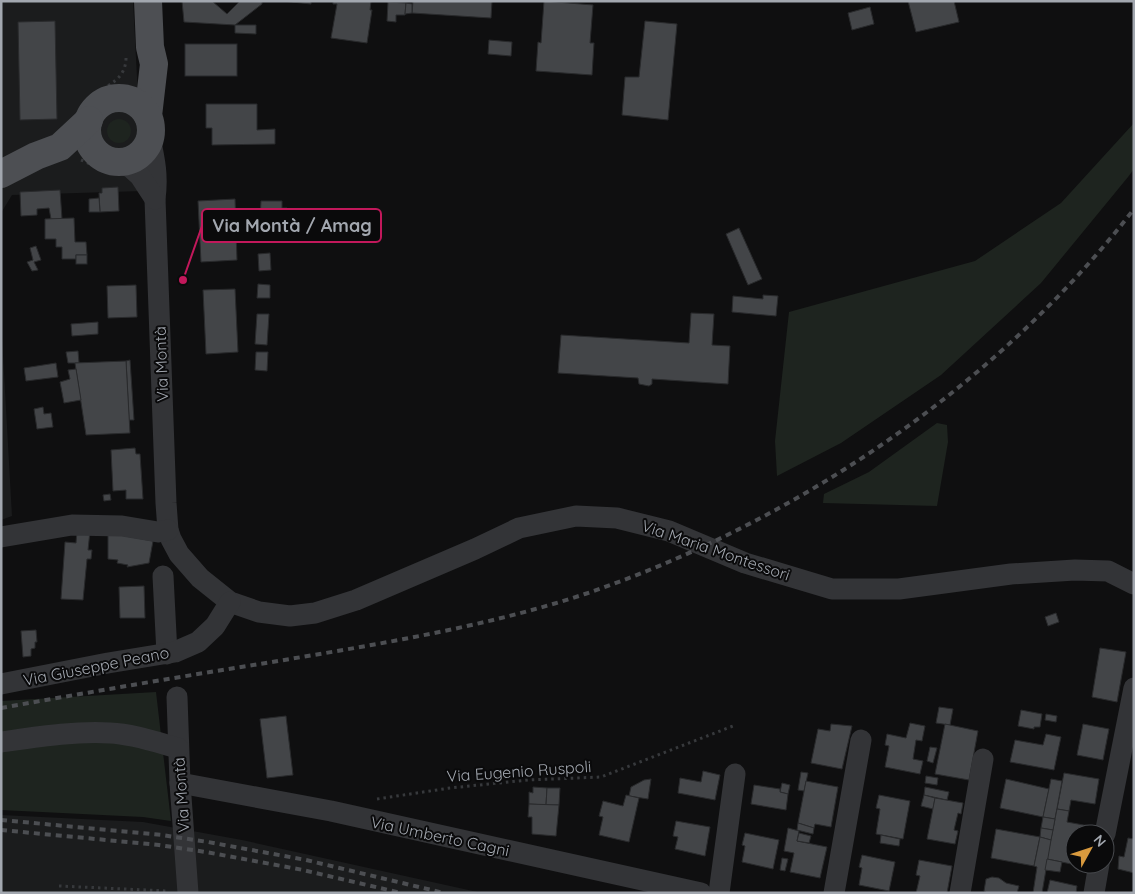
<svg xmlns="http://www.w3.org/2000/svg" width="1135" height="894" font-family="Quicksand,sans-serif">
	<rect width="100%" height="100%" fill="#0f0f10"/>
	<g fill="#1b1c1d">
		<polygon points="1,1 133,1 143,191 12,195 1,213"/>
		<polygon points="1,319 12,516 1,520"/>
		<polygon points="1,815 143,822 242,840 482,893 1,893"/>
	</g>
	<g fill="#1e241f">
		<circle cx="119" cy="131" r="12"/>
		<polygon points="1134,123 1134,169 1128,177 1041,283 941,375 841,443 777,476 775,441 789,312 975,261 1061,203"/>
		<polygon points="937,423 947,425 948,442 937,506 823,503 824,494 869,472"/>
		<polygon points="156,692 171,821 143,817 1,810 1,701"/>
	</g>
	<g fill="#434548" stroke="#292a2c">
		<polygon points="182,1 212,1 227,14 240,1 262,1 262,4 235,25 184,22"/>
		<polygon points="282,1 311,1 311,4"/>
		<polygon points="333,1 371,1 370,10 372,10 367,43 331,38 337,4 333,4"/>
		<polygon points="413,1 492,1 491,18 412,13"/>
		<polygon points="544,1 593,5 590,43 594,43 592,75 536,71 538,42 541,43"/>
		<polygon points="908,1 954,1 959,22 916,32"/>
		<polygon points="388,2 406,3 405,15 396,15 396,22 387,21"/>
		<polygon points="406,3 412,4 412,13 405,14"/>
		<polygon points="870,7 874,24 852,30 848,13"/>
		<polygon points="55,21 57,119 20,120 18,22"/>
		<polygon points="645,21 677,24 668,120 622,115 625,77 639,77"/>
		<polygon points="235,25 256,25 256,34 235,33"/>
		<polygon points="489,40 512,42 511,56 488,54"/>
		<rect x="185" y="44" width="52" height="32"/>
		<polygon points="206,104 257,104 257,130 275,129 275,144 212,145 212,128 206,128"/>
		<polygon points="118,187 119,211 100,212 99,193 102,193 102,188"/>
		<polygon points="60,190 62,219 51,219 49,208 37,209 37,215 21,216 20,192"/>
		<polygon points="99,198 100,212 89,212 89,199"/>
		<polygon points="235,199 237,260 201,262 198,201"/>
		<polygon points="261,201 282,201 282,208 287,208 286,213 276,218 273,218 272,238 259,238"/>
		<polygon points="74,218 75,242 86,242 87,255 76,255 76,259 62,259 62,247 56,247 56,239 45,239 45,219"/>
		<polygon points="739,228 762,279 748,285 726,234"/>
		<polygon points="36,246 41,260 34,262 38,270 32,271 27,262 33,260 30,248"/>
		<polygon points="270,253 271,270 259,271 258,254"/>
		<rect x="76" y="255" width="11" height="9"/>
		<polygon points="258,284 270,285 270,298 257,298"/>
		<polygon points="136,285 137,317 108,318 107,286"/>
		<polygon points="235,289 238,352 206,354 203,290"/>
		<polygon points="763,295 778,296 776,316 732,312 733,296 763,299"/>
		<polygon points="691,313 714,314 712,345 730,346 728,384 652,379 652,384 649,386 639,384 638,378 558,373 561,335 689,343"/>
		<polygon points="257,314 269,314 267,345 255,344"/>
		<polygon points="98,322 98,334 72,336 71,324"/>
		<polygon points="78,351 79,363 68,363 66,352"/>
		<polygon points="256,352 268,352 267,371 255,370"/>
		<polygon points="130,360 134,420 129,420 126,361"/>
		<polygon points="126,361 130,433 86,435 75,363"/>
		<polygon points="56,363 58,377 26,381 24,368"/>
		<polygon points="76,369 81,400 64,403 60,382 70,379 68,370"/>
		<polygon points="43,407 44,414 51,413 53,427 37,429 34,409"/>
		<polygon points="135,448 136,454 140,454 143,499 126,499 126,490 113,491 111,450"/>
		<polygon points="110,494 111,500 104,501 103,495"/>
		<polygon points="77,531 90,531 88,550 92,550 91,559 87,559 83,600 61,599 65,542 76,543"/>
		<polygon points="108,533 153,541 149,563 127,567 128,565 117,563 118,560 108,559"/>
		<polygon points="144,586 145,618 120,618 119,587"/>
		<polygon points="1056,613 1059,622 1048,626 1045,617"/>
		<polygon points="36,630 37,642 35,642 35,648 31,649 31,656 23,657 21,631"/>
		<polygon points="1100,648 1126,652 1117,702 1092,697"/>
		<polygon points="939,707 953,709 950,725 936,723"/>
		<polygon points="1021,710 1042,714 1040,727 1034,727 1034,729 1018,726"/>
		<polygon points="1046,714 1057,716 1056,722 1045,720"/>
		<polygon points="286,716 293,775 267,778 260,719"/>
		<polygon points="910,723 925,726 922,741 916,740 913,759 923,761 920,774 885,767 889,746 885,745 887,734 906,738"/>
		<polygon points="831,724 852,726 842,769 811,763 818,729 830,731"/>
		<polygon points="945,724 978,731 969,780 935,774"/>
		<polygon points="1083,724 1109,729 1103,760 1077,755"/>
		<polygon points="1046,734 1061,737 1054,770 1010,762 1015,740 1043,745"/>
		<polygon points="930,747 937,748 933,763 927,761"/>
		<polygon points="703,771 720,775 715,800 678,793 680,778 701,782"/>
		<polygon points="801,772 808,773 804,791 798,790"/>
		<polygon points="1064,773 1099,779 1095,804 1071,800 1069,811 1057,809"/>
		<polygon points="926,776 938,778 937,785 925,783"/>
		<polygon points="651,779 648,799 629,796 631,787 644,780"/>
		<polygon points="1006,779 1049,789 1043,817 1000,808"/>
		<polygon points="1051,779 1062,781 1055,819 1043,817"/>
		<polygon points="806,781 838,787 831,827 815,824 814,828 798,823"/>
		<polygon points="782,783 790,785 788,794 780,792"/>
		<polygon points="754,785 780,789 780,792 788,794 786,810 751,804"/>
		<polygon points="533,787 547,788 546,805 529,804 529,792 533,793"/>
		<polygon points="925,787 949,792 947,800 924,795"/>
		<polygon points="547,788 560,788 559,805 546,805"/>
		<polygon points="626,795 639,798 629,842 599,835 603,817 599,816 603,801 623,806"/>
		<polygon points="879,795 910,801 903,839 876,834 880,809 876,808"/>
		<polygon points="924,795 935,798 933,809 921,806"/>
		<polygon points="935,798 963,803 961,814 958,813 954,830 958,831 955,844 927,839"/>
		<polygon points="529,804 559,805 556,836 532,834 532,817 528,817"/>
		<polygon points="1057,809 1069,811 1067,822 1089,826 1087,834 1075,834 1075,864 1082,864 1081,866 1047,859"/>
		<polygon points="1043,817 1055,819 1053,830 1041,828"/>
		<polygon points="676,821 710,827 705,856 675,849 678,837 673,836"/>
		<polygon points="798,823 814,828 813,834 797,830"/>
		<polygon points="788,828 799,831 797,841 827,847 820,878 790,872 794,853 784,851"/>
		<polygon points="1041,828 1053,830 1051,840 1040,837"/>
		<polygon points="996,829 1040,837 1034,866 991,858"/>
		<polygon points="745,833 779,840 773,869 742,862 745,846 742,845"/>
		<polygon points="799,833 811,836 809,843 797,841"/>
		<polygon points="881,835 900,839 899,846 880,843"/>
		<polygon points="1040,837 1051,840 1042,893 1033,893 1037,867 1034,866"/>
		<polygon points="1128,838 1134,839 1134,873 1118,869 1119,856 1124,857"/>
		<polygon points="862,855 895,862 889,891 859,885 862,868 859,867"/>
		<polygon points="782,858 788,859 785,871 780,870"/>
		<polygon points="1047,859 1062,862 1060,872 1045,870"/>
		<polygon points="919,860 952,866 947,893 916,893 920,876 916,875"/>
		<polygon points="992,877 999,878 1006,883 1019,886 1017,893 987,893 984,891 986,879"/>
		<polygon points="1050,880 1077,886 1076,893 1047,893"/>
	</g>
	<g fill="none" stroke-linecap="round" stroke-linejoin="round">
		<g stroke="#37393c" stroke-width="3" stroke-dasharray="2.5 4" stroke-linecap="butt">
			<path d="M92 97C109 83 127 80 126 55"/>
			<polyline points="81,160 95,166"/>
			<polyline points="377,799 450,788 528,780 601,777 733,726"/>
			<polyline points="59,886 168,891"/>
		</g>
		<g stroke="#333437" stroke-width="21">
			<path d="M150 138C155 161 158 176 155 199L166 503 168 530 171 539 179 554 200 578 230 602 259 612 290 616 315 613 356 600 475 549 519 528 576 516 617 518 669 531 745 563 832 589H899L1011 574 1075 570 1108 571 1134 584"/>
			<polyline points="114,162 130,167 140,176 155,199"/>
			<polyline points="1,537 72,525 122,526 158,532 168,530"/>
			<polyline points="163,576 167,654"/>
			<polyline points="1,684 108,663 175,652 198,642 215,626 230,602"/>
			<polyline points="177,697 180,783 188,893"/>
			<path d="M1 742C37 737 73 731 110 733 133 734 156 742 178 748"/>
			<polyline points="180,783 331,811 701,893"/>
			<polyline points="1105,834 1134,688"/>
			<polyline points="719,893 735,774"/>
			<polyline points="834,893 861,740"/>
			<polyline points="960,893 983,759"/>
			<polyline points="1094,893 1099,864"/>
		</g>
		<g stroke="#4d4f53" stroke-width="28">
			<polyline points="148,1 150,47 154,64 148,116"/>
			<circle cx="119" cy="130" r="32"/>
			<polyline points="1,174 36,156 60,147 89,120"/>
		</g>
		<g stroke="#4c4e52" stroke-width="4" stroke-dasharray="6 5" stroke-linecap="butt">
			<path d="M1 708C90 692 178 677 266 663 373 645 482 628 585 594 796 522 997 386 1134 209"/>
			<polyline points="1,820 162,835 208,842 306,860 444,893"/>
			<polyline points="1,830 159,845 206,852 303,870 401,893"/>
		</g>
	</g>
	<g text-anchor="middle" dominant-baseline="central" stroke-width="4" stroke-linejoin="round" paint-order="stroke">
		<g font-size="16" fill="#a2a7af" stroke="#0a0a0b">
			<text transform="translate(161 364) rotate(-92)">Via Montà</text>
			<text transform="translate(716 550) rotate(19)">Via Maria Montessori</text>
			<text transform="translate(96 666) rotate(-11)">Via Giuseppe Peano</text>
			<text transform="translate(519 771) rotate(-4)">Via Eugenio Ruspoli</text>
			<text transform="translate(181 795) rotate(-94)">Via Montà</text>
			<text transform="translate(440 836) rotate(12)">Via Umberto Cagni</text>
		</g>
	</g>
	<path fill="none" stroke="#c2185b" stroke-width="2" d="M183 280L202 226"/>
	<circle fill="#c2185b" stroke="#0a0a0b" stroke-width="2" cx="183" cy="280" r="5"/>
	<rect fill="#0a0a0b" stroke="#c2185b" stroke-width="2" x="202" y="209" width="179" height="33" rx="5"/>
	<g font-size="18" text-anchor="middle" font-weight="bold" fill="#a2a7af">
		<text x="292" y="232">Via Montà / Amag</text>
	</g>
	<rect width="1135" height="894" fill="none" stroke="#a2a7af" stroke-width="5"/>
	<g transform="translate(1090 849) rotate(50)"><circle r="24" fill="#0a0a0b" stroke="#47494d"/>
	<path d="M0-4L9 19L0 12L-9 19Z" fill="#d99a3e"/>
	<text y="-8" font-size="14" font-weight="bold" text-anchor="middle" fill="#a2a7af">N</text>
	</g>
</svg>
